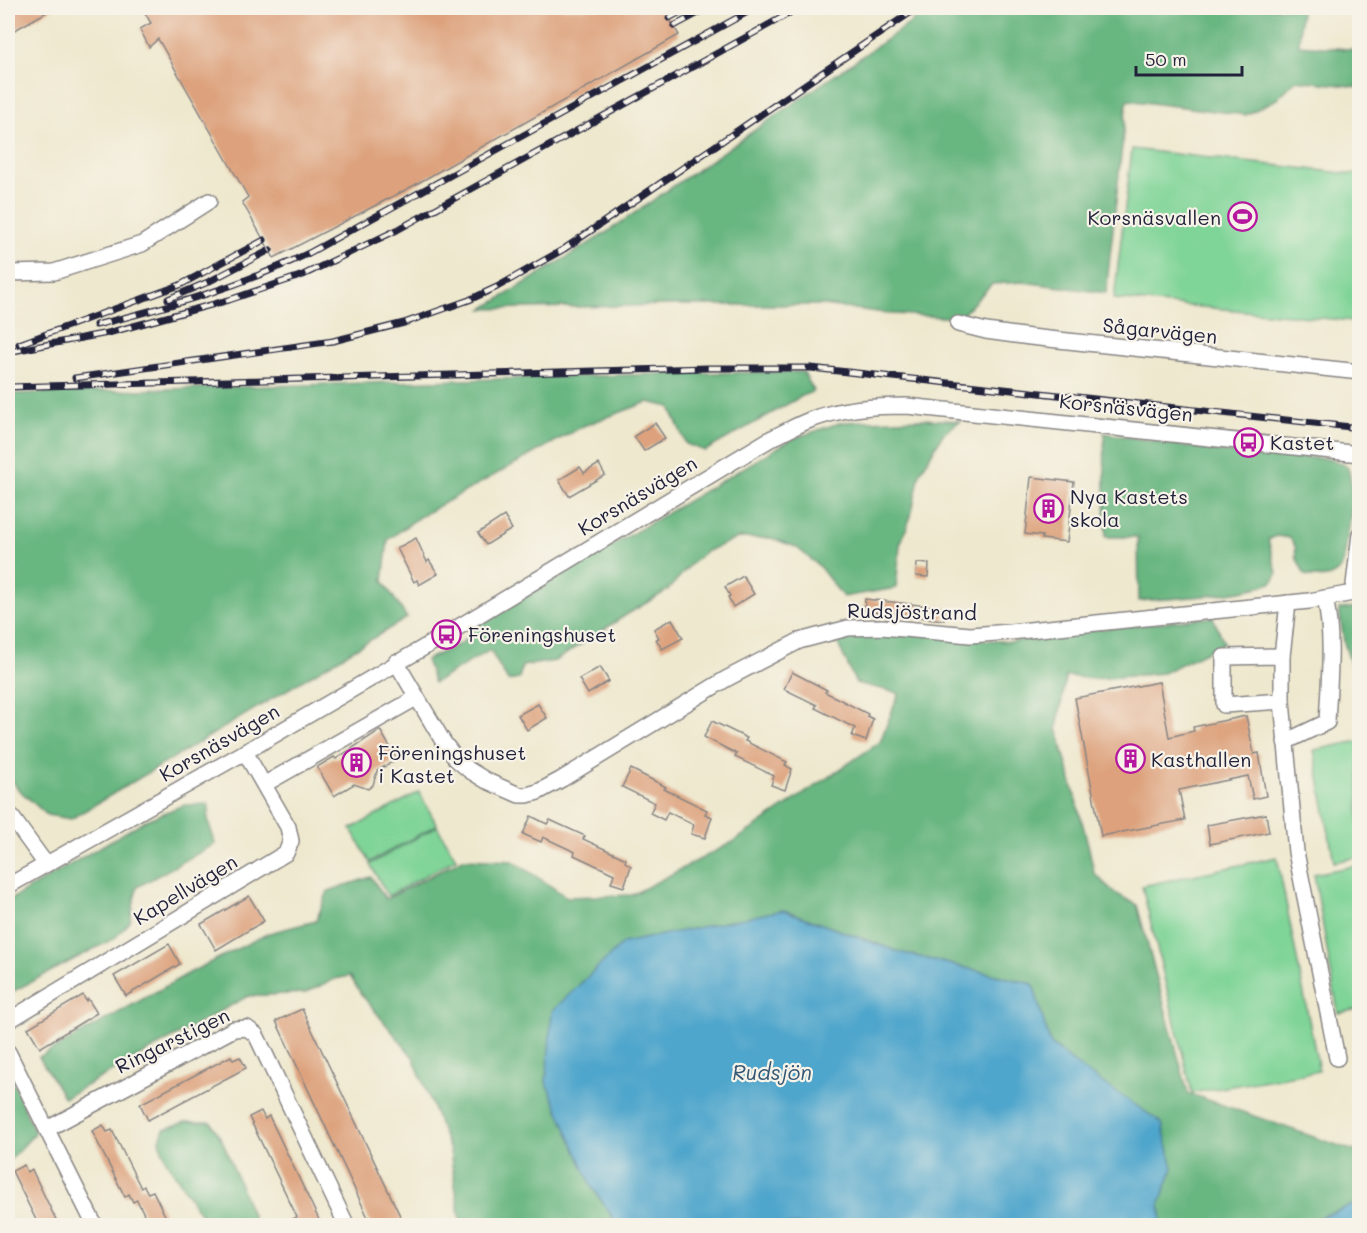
<svg xmlns="http://www.w3.org/2000/svg" width="1367" height="1233" font-family="Mali,sans-serif">
	<rect width="100%" height="100%" fill="#f7f3e8"/>
	<filter id="ink" filterUnits="userSpaceOnUse"><feTurbulence type="fractalNoise" baseFrequency=".0167" numOctaves="2"/><feDisplacementMap in="SourceGraphic" scale="12" xChannelSelector="R" yChannelSelector="G"/><feConvolveMatrix kernelMatrix="1 2 1 2 8 2 1 2 1" color-interpolation-filters="sRGB"/></filter>
	<filter id="wash" filterUnits="userSpaceOnUse"><feTurbulence type="fractalNoise" baseFrequency=".008" numOctaves="4" result="noise"/><feDisplacementMap in="SourceGraphic" scale="24" xChannelSelector="R" yChannelSelector="G"/><feGaussianBlur stdDeviation="1.35" result="paint"/><feColorMatrix in="noise" values="0 0 0 0 0 0 0 0 0 0 0 0 0 0 0 0 0 1.4 0 .05"/><feComposite in="paint" operator="in"/></filter>
	<g filter="url(#wash)">
		<rect width="100%" height="100%" fill="#eee8ce"/>
		<g fill="#7fd497" stroke="#507b69" stroke-width="1.5">
			<polygon points="1132,149 1359,175 1360,260 1353,321 1114,299"/>
			<polygon points="1359,741 1359,857 1334,862 1314,750"/>
			<polygon points="419,792 437,825 370,862 351,829"/>
			<polygon points="437,826 456,859 388,896 370,864"/>
			<polygon points="1277,857 1319,1071 1192,1093 1142,886"/>
			<polygon points="1359,865 1359,1009 1338,1013 1314,874"/>
		</g>
		<g fill="#67b680" stroke="#446c5e" stroke-width="1.5">
			<polygon points="932,8 1301,8 1299,45 1359,50 1359,87 1296,80 1277,99 1246,115 1127,100 1106,293 1023,282 992,284 959,318 894,314 823,305 669,305 483,309 601,236"/>
			<polygon points="803,372 814,391 800,397 705,451 686,444 670,407 648,402 583,426 419,517 388,540 383,581 407,618 71,819 47,815 18,789 8,775 8,394 692,373"/>
			<polygon points="920,419 960,421 943,434 920,473 911,516 900,545 896,588 843,597 819,566 796,547 771,538 738,538 705,552 690,565 668,590 626,615 555,661 522,666 519,679 508,681 490,650 434,683 426,660 462,643 473,630 490,618 792,439 842,422"/>
			<path d="M1104 433 1222 452 1331 459 1347 466C1358 492 1347 536 1343 564 1335 580 1320 579 1305 575L1296 557 1295 546 1290 538 1276 536 1268 540 1277 573 1273 582C1240 596 1177 598 1139 601L1138 537H1106Z"/>
			<polygon points="1355,608 1359,610 1359,692 1344,642 1339,609"/>
			<polygon points="1213,617 1224,643 1163,673 1096,679 1066,676 1057,728 1089,848 1094,873 1115,893 1137,905 1188,1093 1354,1151 1359,1147 1359,1203 1298,1225 1162,1225 1160,1202 1173,1168 1078,1066 1050,1043 1033,984 899,952 783,910 592,1187 618,1225 461,1225 450,1151 413,1057 361,994 350,976 335,979 305,993 248,996 64,1098 39,1057 193,971 269,933 316,921 328,891 371,877 386,899 463,859 513,861 567,897 632,895 733,842 880,742 899,693 856,683 833,633 874,630 1010,642 1072,632"/>
			<polygon points="209,804 208,819 215,844 137,887 130,922 115,938 8,994 8,901 146,820 184,805"/>
			<polygon points="8,1071 35,1133 8,1162"/>
			<polygon points="185,1122 211,1122 223,1142 256,1225 208,1225 203,1218 167,1162 159,1142 164,1129"/>
		</g>
		<g fill="#4fa6cc" stroke="#386484" stroke-width="1.5">
			<polygon points="783,910 899,952 1033,984 1050,1043 1078,1066 1162,1123 1173,1168 1160,1202 1162,1225 618,1225 592,1187 546,1082 552,1011 623,943"/>
			<polygon points="1359,1203 1359,1225 1298,1225"/>
		</g>
		<g id="blocks">
			<g fill="#dda27d">
				<polygon points="8,8 54,8 8,34"/>
				<polygon points="142,8 663,8 679,35 413,186 274,258 242,202 248,197 158,39 149,47 140,29 151,23"/>
				<polygon points="655,423 665,438 644,451 634,436"/>
				<polygon points="599,464 605,475 569,496 559,480 580,467 584,473"/>
				<polygon points="1031,477 1074,482 1067,542 1042,539 1042,536 1025,534"/>
				<polygon points="504,516 512,529 486,545 478,533"/>
				<polygon points="416,538 427,562 429,560 438,574 419,585 417,580 414,582 397,548"/>
				<polygon points="917,563 929,564 928,577 916,576"/>
				<polygon points="743,576 754,594 733,607 728,597 730,596 725,587"/>
				<polygon points="865,599 945,608 944,620 864,611"/>
				<polygon points="672,619 683,638 662,649 656,639 659,638 654,629"/>
				<polygon points="600,667 609,681 588,694 579,679"/>
				<polygon points="792,672 827,690 825,692 868,714 867,716 873,719 866,741 852,736 855,728 815,708 817,705 784,689"/>
				<polygon points="1159,682 1169,737 1194,731 1193,727 1246,716 1254,754 1259,753 1266,796 1253,799 1248,776 1179,790 1185,820 1101,836 1075,698"/>
				<polygon points="538,704 547,718 527,730 518,715"/>
				<polygon points="712,721 747,738 745,741 787,762 785,765 792,769 785,790 771,785 774,776 735,757 737,754 704,737"/>
				<polygon points="380,730 397,759 377,771 373,785 368,789 354,784 334,796 317,767 334,757 336,759"/>
				<polygon points="631,769 666,787 664,789 707,810 705,814 712,817 705,838 691,834 694,825 668,812 664,820 650,813 655,803 622,787"/>
				<polygon points="1266,814 1269,832 1210,844 1207,825"/>
				<polygon points="531,816 547,824 550,820 585,836 583,839 626,859 625,862 631,866 624,887 611,883 614,874 574,855 575,852 543,837 541,842 523,834"/>
				<polygon points="249,896 264,921 216,950 201,924"/>
				<polygon points="169,944 180,964 126,996 114,976"/>
				<polygon points="83,995 86,1001 88,999 97,1013 40,1048 28,1028"/>
				<polygon points="302,1009 402,1220 390,1226 372,1226 276,1021"/>
				<polygon points="231,1056 233,1060 240,1057 246,1068 148,1120 140,1104"/>
				<polygon points="261,1111 265,1119 269,1116 322,1226 279,1226 297,1217 249,1117"/>
				<polygon points="103,1125 107,1132 112,1130 141,1188 144,1186 148,1193 153,1191 170,1226 150,1226 137,1200 133,1202 129,1194 125,1197 92,1131"/>
				<polygon points="24,1165 27,1172 32,1170 59,1226 39,1226 12,1171"/>
			</g>
		</g>
	</g>
	<g filter="url(#ink)">
		<use href="#blocks" fill-opacity="0" stroke="#888584" stroke-width="1.5"/>
		<g fill="none" stroke-linecap="round" stroke-linejoin="round">
			<defs>
				<g id="minor">
					<polyline points="8,273 54,272 142,244 209,201"/>
					<polyline points="958,324 986,331 1030,337 1360,372"/>
					<polyline points="1353,593 1360,534"/>
					<polygon points="1282,656 1282,701 1224,705 1224,657"/>
					<polyline points="1282,656 1288,603"/>
					<polyline points="396,662 444,743 456,759 469,770 487,781 519,795 527,795 538,792 562,779 726,679 799,641 848,628 882,627 970,635 1010,632 1309,601 1353,593"/>
					<polyline points="1282,701 1296,852 1337,1058"/>
					<path d="M1285 742 1327 722C1329 682 1334 638 1325 598"/>
					<polyline points="265,784 416,698"/>
					<polyline points="8,812 45,863"/>
					<path d="M8 886 245 752 447 634 772 438C785 432 797 425 810 420 842 408 874 406 907 406L1360 454"/>
					<polyline points="8,1021 286,853 291,841 288,827 245,752"/>
					<polyline points="8,1052 95,1226"/>
					<polyline points="47,1129 234,1029 247,1028 256,1035 259,1041 347,1226"/>
				</g>
			</defs>
			<use href="#minor" stroke="#888584" stroke-width="18"/>
			<use href="#minor" stroke="#fff" stroke-width="15"/>
			<defs>
				<g id="rail">
					<polyline points="669,18 688,8"/>
					<polyline points="674,26 708,8"/>
					<polyline points="168,299 208,282 270,250"/>
					<path d="M96 325C171 306 239 287 309 253L755 8"/>
					<polyline points="19,344 180,285 264,240"/>
					<polyline points="8,352 108,333 229,300 303,275 397,230 799,8"/>
					<polyline points="75,378 333,341 404,323 469,300 497,287 564,249 917,8"/>
					<polyline points="8,387 707,368 811,368 1360,428"/>
				</g>
			</defs>
			<use href="#rail" stroke="#22223b" stroke-width="7"/>
			<use href="#rail" stroke="#f7f3e8" stroke-width="4.5" stroke-dasharray="14" stroke-linecap="butt"/>
		</g>
	</g>
	<defs>
		<symbol id="stadium-ring" viewBox="-11 -11 22 22"><circle r="9.5" fill="#f7f3e8" stroke="#b5179e" stroke-width="1.5"/><path d="M0-5a6.5 5 0 1 0 0 10a6.5 5 0 1 0 0-10ZM-3.5-1.8h7v3.6h-7Z" fill="#b5179e"/></symbol>
		<symbol id="bus-ring" viewBox="-11 -11 22 22"><circle r="9.5" fill="#f7f3e8" stroke="#b5179e" stroke-width="1.5"/><path d="M-5-6H5V4H4V6H2V4H-2V6H-4V4H-5ZM-3.5-4V0h7V-4ZM-3.5 1.2v1.5H-2V1.2ZM2 1.2v1.5H3.5V1.2Z" fill="#b5179e"/></symbol>
		<symbol id="building-ring" viewBox="-11 -11 22 22"><circle r="9.5" fill="#f7f3e8" stroke="#b5179e" stroke-width="1.5"/><path d="M-4-6H4V6H1V3H-1V6H-4ZM-2.5-4.3h1.7v1.8h-1.7ZM.8-4.3h1.7v1.8H.8ZM-2.5-1h1.7V.8h-1.7ZM.8-1h1.7V.8H.8Z" fill="#b5179e"/></symbol>
	</defs>
	<g fill-rule="evenodd">
		<use href="#stadium-ring" x="1226" y="200" width="33" height="33"/>
		<use href="#bus-ring" x="1232" y="426" width="33" height="33"/>
		<use href="#building-ring" x="1032" y="492" width="33" height="33"/>
		<use href="#bus-ring" x="430" y="618" width="33" height="33"/>
		<use href="#building-ring" x="1114" y="742" width="33" height="33"/>
		<use href="#building-ring" x="340" y="746" width="33" height="33"/>
	</g>
	<g text-anchor="middle" dominant-baseline="central" stroke-width="4.5" stroke-linejoin="round" paint-order="stroke">
		<g font-size="20" fill="#22223b" stroke="#f7f3e8" text-anchor="start">
			<text x="1221" y="217" text-anchor="end">Korsnäsvallen</text>
			<text x="1270" y="442">Kastet</text>
			<text x="1070" y="496">Nya Kastets<tspan x="1070" dy="23">skola</tspan></text>
			<text x="468" y="634">Föreningshuset</text>
			<text x="378" y="752">Föreningshuset<tspan x="378" dy="23">i Kastet</tspan></text>
			<text x="1151" y="759">Kasthallen</text>
		</g>
		<g font-size="20" fill="#22223b" stroke="#f7f3e8">
			<text transform="translate(1160 330) rotate(6)">Sågarvägen</text>
			<text transform="translate(1126 407) rotate(6)">Korsnäsvägen</text>
			<text transform="translate(637 495) rotate(-31)">Korsnäsvägen</text>
			<text transform="translate(912 611) rotate(1)">Rudsjöstrand</text>
			<text transform="translate(219 742) rotate(-30)">Korsnäsvägen</text>
			<text transform="translate(185 889) rotate(-31)">Kapellvägen</text>
			<text transform="translate(172 1040) rotate(-26)">Ringarstigen</text>
		</g>
		<g font-size="21" font-style="italic" fill="#345775" stroke="#f7f3e8">
			<text x="772" y="1071">Rudsjön</text>
		</g>
	</g>
	<rect width="1367" height="1233" fill="none" stroke="#f7f3e8" stroke-width="30"/>
	<path d="M1136 66v9h106v-9" fill="none" stroke="#22223b" stroke-width="3"/>
	<text x="1145" y="66" font-size="18" fill="#22223b" stroke="#f7f3e8" stroke-width="4.5" paint-order="stroke">50 m</text>
</svg>
